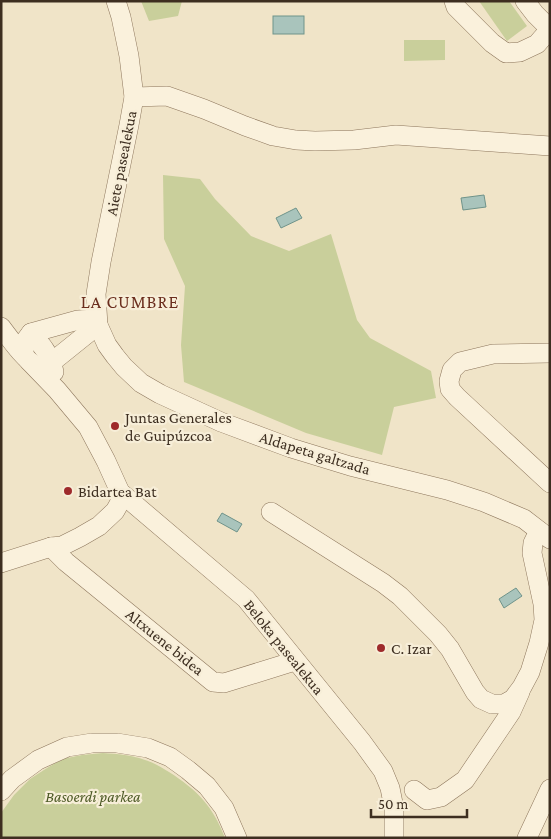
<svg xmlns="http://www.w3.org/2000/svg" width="551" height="839" font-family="'Crimson Pro',serif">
	<rect width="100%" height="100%" fill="#f0e4c8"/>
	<g fill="#c9cf9b">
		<polygon points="141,1 182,1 178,16 149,21"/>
		<polygon points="479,1 509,1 527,26 507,41"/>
		<polygon points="404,40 445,40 445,60 404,61"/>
		<polygon points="163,175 200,179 215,199 251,236 289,251 331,234 357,320 370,338 431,371 436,398 394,407 382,455 306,433 184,382 181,345 185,286 164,239"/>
		<path d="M103 753C117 754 132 755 145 760 153 762 162 768 169 772 197 790 213 806 225 838H1V813L14 795 30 779 47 768 62 759 82 755Z"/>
	</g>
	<g fill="#a9c4bc" stroke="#6f938a">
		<rect x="273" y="16" width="31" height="18"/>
		<polygon points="484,195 486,207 463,210 461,198"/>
		<polygon points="296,208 302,218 281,228 276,218"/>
		<polygon points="222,513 242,524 237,532 217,521"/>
		<polygon points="516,588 522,596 504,608 499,599"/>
	</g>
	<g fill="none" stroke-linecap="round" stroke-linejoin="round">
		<defs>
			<g id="minor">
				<polyline points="116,1 121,17 129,56 134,97 129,125 101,262 96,294 98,325 107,345 115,356 124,367 141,383 160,394 221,422 291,448 350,466 447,490 484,502 524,519 550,539"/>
				<polyline points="454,1 456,7 492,43 506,53 520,52 537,44 550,29"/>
				<polyline points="525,1 535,14 550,29"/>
				<polyline points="134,97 167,96 204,109 245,126 273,136 296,140 315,141 354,140 396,135 550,146"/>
				<path d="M1 327C8 336 26 362 36 365 42 366 47 364 52 362L98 325"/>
				<path d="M31 333C42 345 51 356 54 372"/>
				<polyline points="550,353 493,354 460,362 452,370 449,381 450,389 457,397 550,483"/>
				<polyline points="24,355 24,349 25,341 31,333 78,320 97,319"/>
				<polyline points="120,492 246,599 362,742 383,771 390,788 394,808 394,838"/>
				<polyline points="271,512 383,583 400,596 438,634 450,649 475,692 481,699 492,704 504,704 513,699 522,687 530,672 539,643 544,620 543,604 532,553 533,543 539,531"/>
				<polyline points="51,547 66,562 213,682 224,683 295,661"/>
				<polyline points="1,563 51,547 62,546 80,537 99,526 115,511 120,502 120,492 106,461 88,427 57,390 29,361"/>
				<polyline points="414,790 427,800 441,797 465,780 511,712 520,692"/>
				<polyline points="1,791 12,779 38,760 67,747 92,743 117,743 148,748 170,757 188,770 207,786 224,808 237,838"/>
				<polyline points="527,838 550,789"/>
			</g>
		</defs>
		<use href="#minor" stroke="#8d765c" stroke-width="20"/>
		<use href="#minor" stroke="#faf1dc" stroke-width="19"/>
	</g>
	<g fill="#9e2a2b" stroke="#f7eed8" stroke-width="2">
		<circle cx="115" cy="426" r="5"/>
		<circle cx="68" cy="491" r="5"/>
		<circle cx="381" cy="648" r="5"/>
	</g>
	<g text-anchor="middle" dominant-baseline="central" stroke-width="4.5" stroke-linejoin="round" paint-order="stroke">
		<g font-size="16" fill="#3d2e20" stroke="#f7eed8">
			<text transform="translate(121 163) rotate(-79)">Aiete pasealekua</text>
			<text transform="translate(315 453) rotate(17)">Aldapeta galtzada</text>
			<text transform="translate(165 642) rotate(39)">Altxuene bidea</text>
			<text transform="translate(284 647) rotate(51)">Beloka pasealekua</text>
		</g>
		<g font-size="16" fill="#3d2e20" stroke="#f7eed8" text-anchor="start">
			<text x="125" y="417">Juntas Generales<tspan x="125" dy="18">de Guipúzcoa</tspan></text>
			<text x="78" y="491">Bidartea Bat</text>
			<text x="391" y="648">C. Izar</text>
		</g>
		<g font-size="16" font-style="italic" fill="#4d5a26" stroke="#f7eed8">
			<text x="93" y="796">Basoerdi parkea</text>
		</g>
		<g font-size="18" letter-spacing="1" fill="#6b2e1e" stroke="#f7eed8">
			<text x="130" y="302">LA CUMBRE</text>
		</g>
	</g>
	<rect width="551" height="839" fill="none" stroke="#3d2e20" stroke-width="5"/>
	<path d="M371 809v8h96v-8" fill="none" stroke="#3d2e20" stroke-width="2.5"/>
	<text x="378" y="809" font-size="15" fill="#3d2e20" stroke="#f7eed8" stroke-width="4" paint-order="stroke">50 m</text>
</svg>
